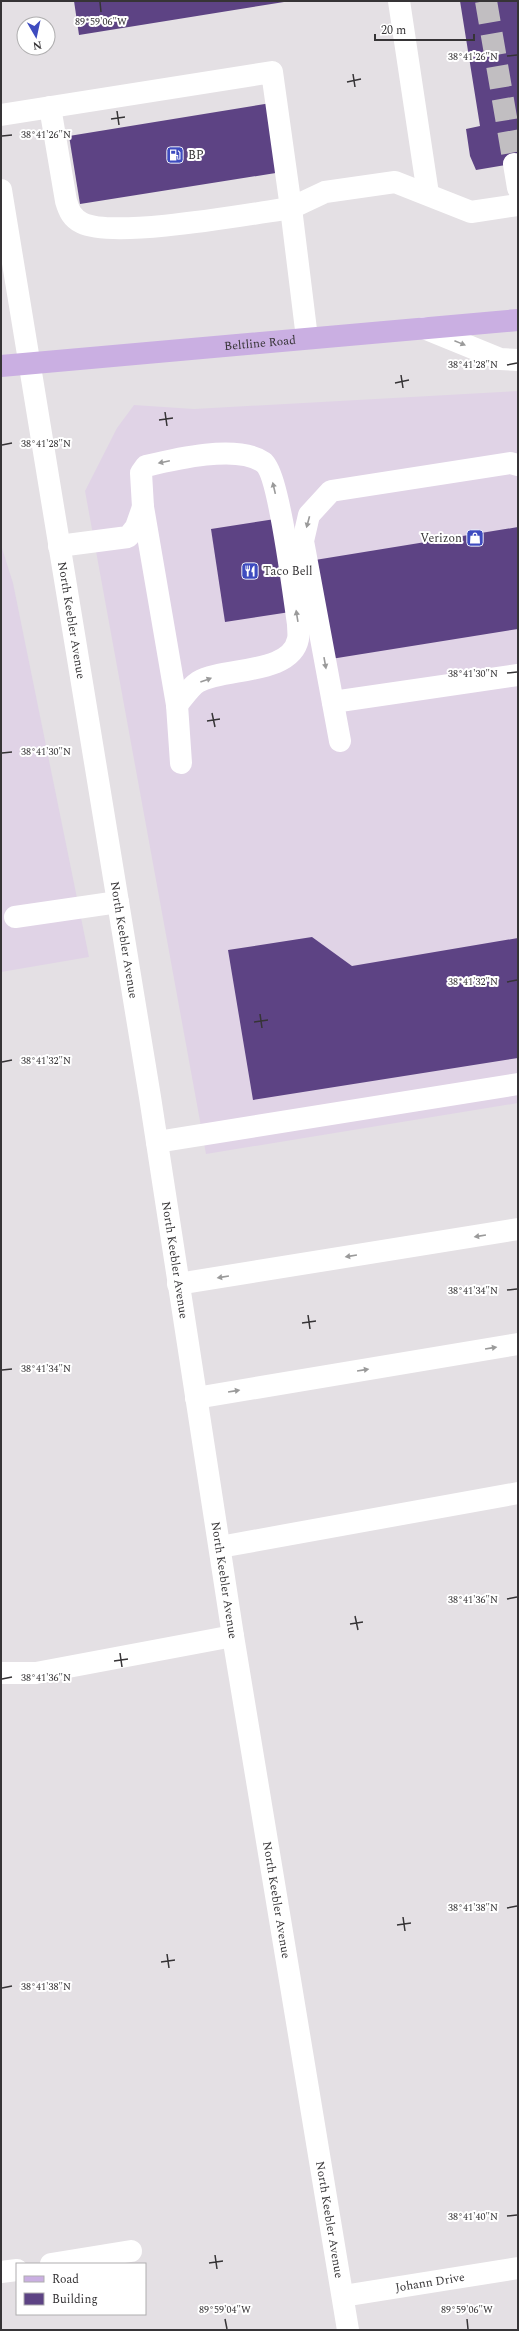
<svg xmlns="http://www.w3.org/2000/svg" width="519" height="2331" font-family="Spectral,serif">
	<rect width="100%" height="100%" fill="#e4e0e4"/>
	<g fill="#e0d3e6">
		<polygon points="518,391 518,1103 206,1154 85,491 117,428 134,405 194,409"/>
		<polygon points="1,545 13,583 89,957 1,972"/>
	</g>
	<g fill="#5d4384">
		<polygon points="74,1 284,1 284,2 79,35"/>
		<polygon points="460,1 518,1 518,163 476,170 470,156 466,129 480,126"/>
		<polygon points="271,103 282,172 80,204 69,136"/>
		<polygon points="275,519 290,612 225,622 211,529"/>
		<polygon points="518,527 518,629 331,659 315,560"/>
		<polygon points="312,937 352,966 518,938 518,1058 253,1100 228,950"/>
	</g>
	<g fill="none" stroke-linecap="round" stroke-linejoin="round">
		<polyline stroke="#c1bec1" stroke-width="22" stroke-dasharray="22 11" stroke-linecap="butt" points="486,1 514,164"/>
		<g stroke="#fff" stroke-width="22">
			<polyline points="399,1 428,194"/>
			<path d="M50 107 66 201C69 211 72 218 82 223 114 239 250 214 291 208L307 338"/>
			<polyline points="1,115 272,72 291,208 325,192 395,182 471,212 518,205"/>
			<polyline points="514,164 518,188"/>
			<path id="s1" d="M1 190 150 1097 233 1636 348 2330"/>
			<polyline points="424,328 500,359 518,360"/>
			<path d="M143 507 141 473 146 466C175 459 237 444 263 462 279 473 294 598 298 624 298 629 299 635 298 639 291 675 224 667 198 682 190 687 183 698 177 705"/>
			<polyline points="59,546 128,537 136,527 143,507 177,705 181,763"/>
			<polyline points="333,702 518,675"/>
			<polyline points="340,741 303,541 309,515 331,491 510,463 518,465"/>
			<polyline points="15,917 118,902"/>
			<polyline points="157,1142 518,1084"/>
			<polyline points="178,1284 518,1229"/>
			<polyline points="196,1398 518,1344"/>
			<polyline points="220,1547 518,1493"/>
			<polyline points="1,1673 36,1673 233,1636"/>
			<polyline points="51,2264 131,2251"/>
			<polyline points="1,2272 17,2270"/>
			<path id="s2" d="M343 2296 518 2268"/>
		</g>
		<path stroke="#caafe2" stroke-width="22" id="s3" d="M1 366 518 320"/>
	</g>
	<defs><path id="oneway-solid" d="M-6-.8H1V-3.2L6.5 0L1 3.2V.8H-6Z"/></defs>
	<g fill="#9a9a9a">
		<use href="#oneway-solid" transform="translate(460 343) rotate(22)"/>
		<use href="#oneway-solid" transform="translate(164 462) rotate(168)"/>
		<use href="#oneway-solid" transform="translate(274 488) rotate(-103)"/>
		<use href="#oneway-solid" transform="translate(308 522) rotate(105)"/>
		<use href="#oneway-solid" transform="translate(297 616) rotate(-99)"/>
		<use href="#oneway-solid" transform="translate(325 663) rotate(80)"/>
		<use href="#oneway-solid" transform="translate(206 680) rotate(-20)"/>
		<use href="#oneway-solid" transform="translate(480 1236) rotate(171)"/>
		<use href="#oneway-solid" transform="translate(351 1256) rotate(171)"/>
		<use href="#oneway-solid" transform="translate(223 1277) rotate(171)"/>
		<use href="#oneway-solid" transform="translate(491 1348) rotate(-9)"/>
		<use href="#oneway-solid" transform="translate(363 1370) rotate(-9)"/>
		<use href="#oneway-solid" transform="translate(234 1391) rotate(-9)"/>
	</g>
	<path fill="none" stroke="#363436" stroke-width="1.5" d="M100 2 101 12M507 56 517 55M353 74 355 87M347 82 361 79M117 111 119 125M111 119 125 117M2 136 12 135M507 365 517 363M401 375 403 388M395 383 409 380M165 412 167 426M159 420 173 418M2 445 12 443M507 673 517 672M212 713 215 727M207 721 220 719M2 753 12 752M507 982 517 980M260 1014 262 1028M254 1022 268 1020M2 1062 12 1060M507 1290 517 1289M308 1315 310 1329M302 1323 316 1321M2 1370 12 1369M507 1599 517 1597M355 1616 358 1630M350 1624 363 1622M120 1653 122 1667M114 1661 128 1659M2 1679 12 1677M507 1908 517 1906M403 1917 405 1931M397 1925 411 1923M167 1954 169 1968M161 1962 175 1960M2 1988 12 1986M507 2216 517 2215M215 2255 217 2269M209 2263 223 2261M225 2319 227 2329M467 2319 468 2329"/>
	<defs>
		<symbol id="fuel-square" viewBox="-11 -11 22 22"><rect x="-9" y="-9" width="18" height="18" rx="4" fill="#3e4bbf" stroke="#fff"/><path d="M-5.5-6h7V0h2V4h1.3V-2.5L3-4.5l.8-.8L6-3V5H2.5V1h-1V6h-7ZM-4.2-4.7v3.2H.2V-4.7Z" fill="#fff"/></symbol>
		<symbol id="shop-square" viewBox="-11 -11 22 22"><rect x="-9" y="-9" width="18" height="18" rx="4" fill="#3e4bbf" stroke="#fff"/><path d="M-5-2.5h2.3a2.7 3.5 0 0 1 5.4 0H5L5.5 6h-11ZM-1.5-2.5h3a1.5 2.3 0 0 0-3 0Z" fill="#fff"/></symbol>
		<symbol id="restaurant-square" viewBox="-11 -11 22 22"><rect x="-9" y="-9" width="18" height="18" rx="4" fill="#3e4bbf" stroke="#fff"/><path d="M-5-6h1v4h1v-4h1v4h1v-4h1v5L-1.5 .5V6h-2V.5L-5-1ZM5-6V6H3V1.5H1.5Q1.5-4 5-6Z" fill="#fff"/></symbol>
	</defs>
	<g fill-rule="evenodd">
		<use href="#fuel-square" x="165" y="145" width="20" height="20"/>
		<use href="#shop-square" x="465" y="528" width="20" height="20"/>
		<use href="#restaurant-square" x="240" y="561" width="20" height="20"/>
	</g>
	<g text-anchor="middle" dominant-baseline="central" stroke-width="4" stroke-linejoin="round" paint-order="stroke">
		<g font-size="12" fill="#363436" stroke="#fff" text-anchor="start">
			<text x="188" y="155">BP</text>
			<text x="462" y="538" text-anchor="end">Verizon</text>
			<text x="263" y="571">Taco Bell</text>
		</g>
		<g font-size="12" fill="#363436" stroke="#fff">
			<text stroke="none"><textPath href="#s3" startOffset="260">Beltline Road</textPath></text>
			<text stroke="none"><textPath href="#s1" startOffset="436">North Keebler Avenue</textPath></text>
			<text stroke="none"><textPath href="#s1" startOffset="760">North Keebler Avenue</textPath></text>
			<text stroke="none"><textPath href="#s1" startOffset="1084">North Keebler Avenue</textPath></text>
			<text stroke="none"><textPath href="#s1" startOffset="1408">North Keebler Avenue</textPath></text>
			<text stroke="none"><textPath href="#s1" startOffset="1732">North Keebler Avenue</textPath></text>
			<text stroke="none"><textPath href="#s1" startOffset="2056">North Keebler Avenue</textPath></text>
			<text stroke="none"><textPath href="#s2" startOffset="88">Johann Drive</textPath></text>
		</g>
	</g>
	<g font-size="10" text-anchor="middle" fill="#363436" stroke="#fff" stroke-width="4" stroke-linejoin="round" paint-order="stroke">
		<text x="101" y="25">89°59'06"W</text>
		<text x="473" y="60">38°41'26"N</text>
		<text x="46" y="138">38°41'26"N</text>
		<text x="473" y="368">38°41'28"N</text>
		<text x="46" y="447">38°41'28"N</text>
		<text x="473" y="677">38°41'30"N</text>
		<text x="46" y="755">38°41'30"N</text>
		<text x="473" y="985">38°41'32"N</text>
		<text x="46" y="1064">38°41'32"N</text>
		<text x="473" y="1294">38°41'34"N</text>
		<text x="46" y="1372">38°41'34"N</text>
		<text x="473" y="1603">38°41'36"N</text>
		<text x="46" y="1681">38°41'36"N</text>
		<text x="473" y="1911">38°41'38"N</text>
		<text x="46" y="1990">38°41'38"N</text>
		<text x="473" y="2220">38°41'40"N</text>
		<text x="225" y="2313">89°59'04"W</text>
		<text x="467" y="2313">89°59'06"W</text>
	</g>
	<rect width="519" height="2331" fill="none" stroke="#363436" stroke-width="4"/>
	<rect x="16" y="2263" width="130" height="52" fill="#ffffff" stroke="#afaeaf"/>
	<rect x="24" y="2276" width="20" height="6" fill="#caafe2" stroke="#afaeaf"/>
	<text x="52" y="2283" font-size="12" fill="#363436">Road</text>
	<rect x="24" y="2293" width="20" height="12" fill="#5d4384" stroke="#afaeaf"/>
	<text x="52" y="2303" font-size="12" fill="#363436">Building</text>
	<g transform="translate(36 36) rotate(171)"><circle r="19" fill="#ffffff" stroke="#afaeaf"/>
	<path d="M0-3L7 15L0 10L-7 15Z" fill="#3e4bbf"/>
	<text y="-6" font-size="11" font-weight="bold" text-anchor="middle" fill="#363436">N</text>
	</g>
	<path d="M375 34v6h99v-6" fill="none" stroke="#363436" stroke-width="2"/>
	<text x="381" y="34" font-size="12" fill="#363436" stroke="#ffffff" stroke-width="3" paint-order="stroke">20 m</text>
</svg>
